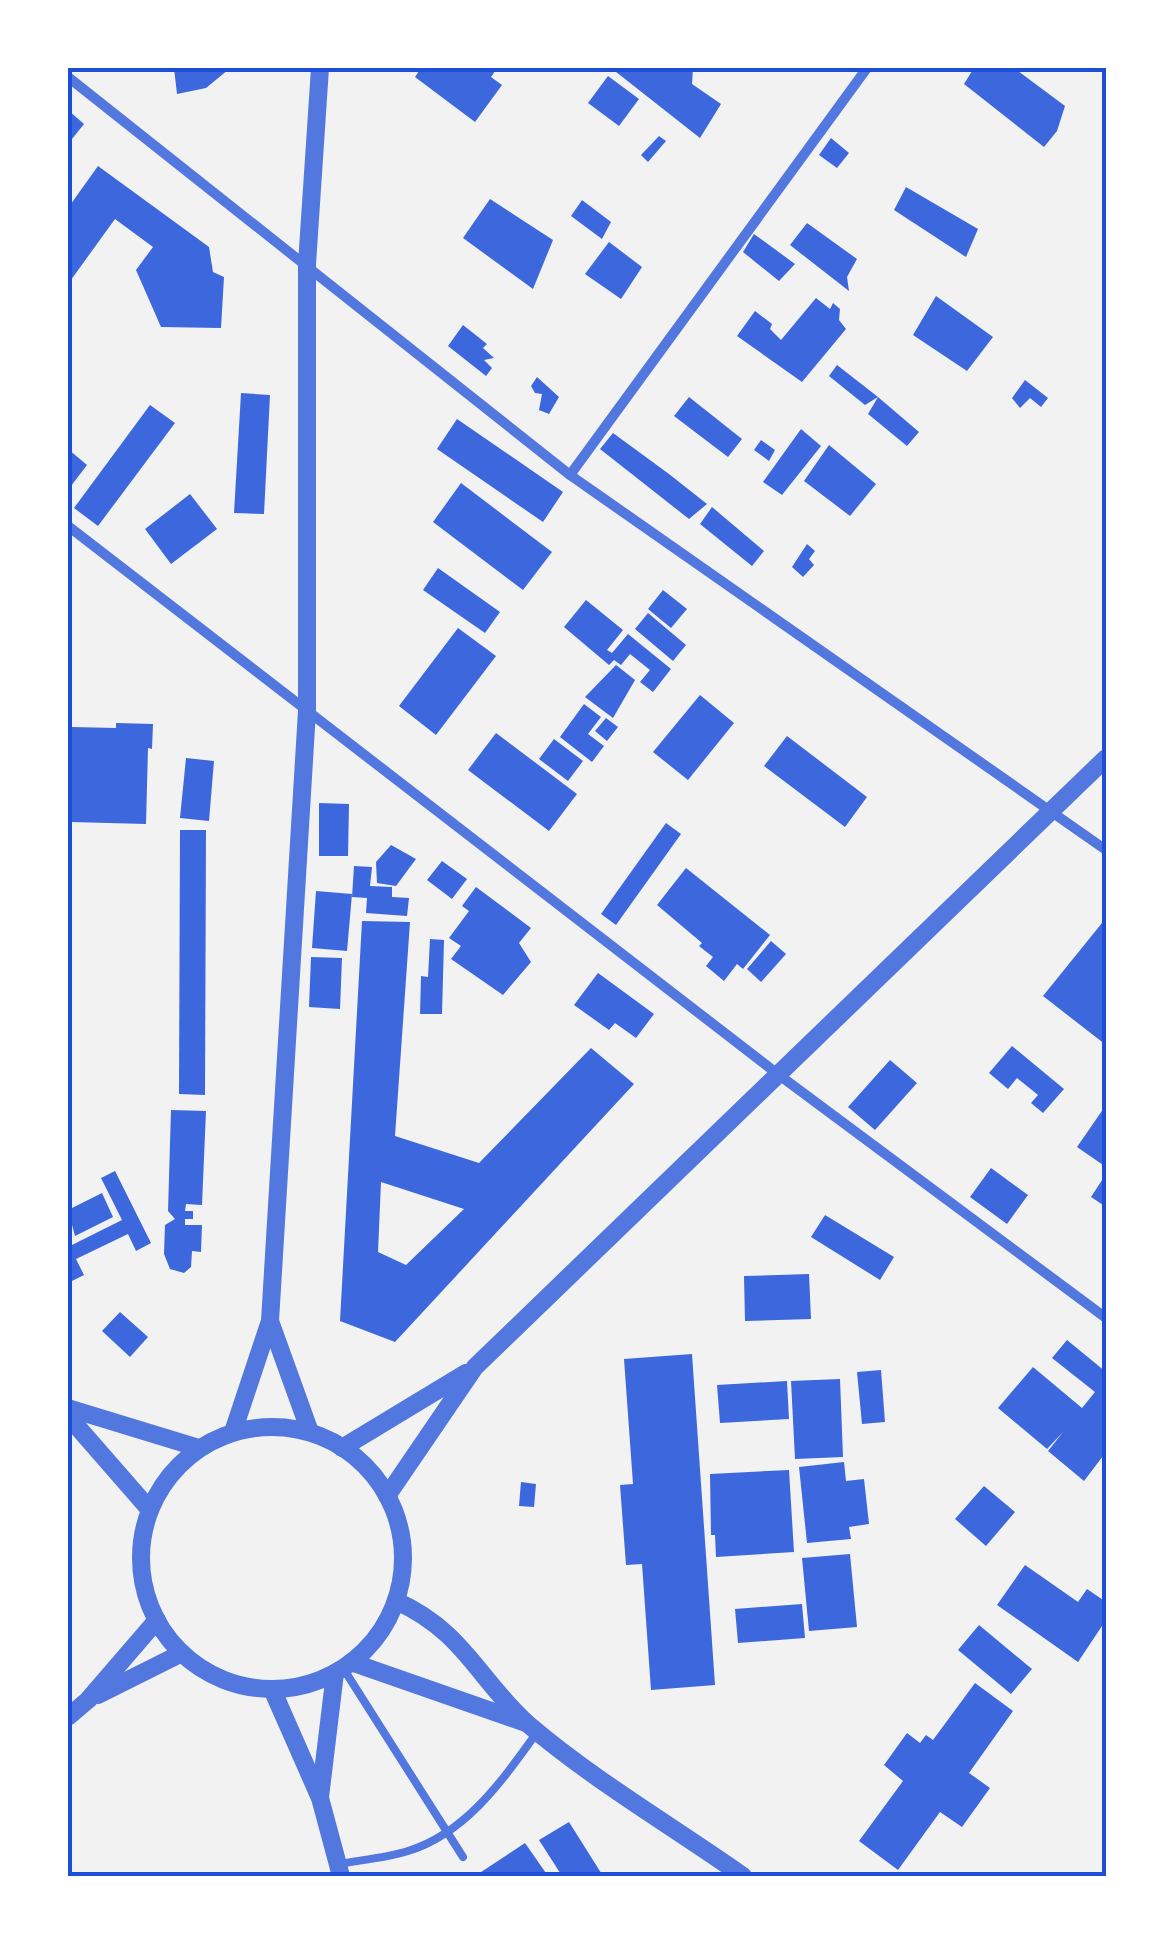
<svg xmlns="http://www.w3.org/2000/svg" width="1174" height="1944" font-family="Quicksand,sans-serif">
	<rect width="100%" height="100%" fill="#f2f2f2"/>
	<g fill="#3d67dc" fill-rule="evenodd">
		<polygon points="174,68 227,68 228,70 206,88 177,94"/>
		<polygon points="421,68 497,68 491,77 502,85 475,122 415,77"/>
		<polygon points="611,68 672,68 679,72 682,68 693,68 692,84 721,104 700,138"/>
		<polygon points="974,68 1014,68 1065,106 1057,131 1044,147 964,84"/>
		<polygon points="608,76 639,99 619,126 588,103"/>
		<polygon points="68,110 84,124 68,144"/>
		<polygon points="659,136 666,141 648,162 641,155"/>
		<polygon points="831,138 849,153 837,168 819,155"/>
		<polygon points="98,166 209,247 213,272 224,277 221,328 161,327 136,270 153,247 115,219 68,284 68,208"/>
		<polygon points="906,187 978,229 966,257 894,210"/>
		<polygon points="490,199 553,240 533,289 463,238"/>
		<polygon points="582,200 611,222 602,239 571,216"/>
		<polygon points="807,223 857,259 847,277 849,291 790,245"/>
		<polygon points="754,234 795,264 779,281 743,252"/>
		<polygon points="609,242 642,267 621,299 585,274"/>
		<polygon points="936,296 993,337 967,371 913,335"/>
		<polygon points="816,298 830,309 833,303 840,309 839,320 846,329 802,382 737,336 755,311 772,324 770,329 781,340"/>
		<polygon points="463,325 487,344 483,348 494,358 484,360 492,368 486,376 448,346"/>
		<polygon points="837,365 878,397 919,432 907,446 868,414 878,397 865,405 829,376"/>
		<polygon points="537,377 559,397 549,414 539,410 542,394 535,393 531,386"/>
		<polygon points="1025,380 1048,398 1041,407 1030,398 1020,408 1012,398"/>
		<polygon points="241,393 270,395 264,514 234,513"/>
		<polygon points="689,397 742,439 728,457 674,416"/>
		<polygon points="150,405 175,423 98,526 74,508"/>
		<polygon points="457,419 563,492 543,522 437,449"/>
		<polygon points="801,429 821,446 782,495 763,482"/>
		<polygon points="613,433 669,474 707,504 689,519 600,449"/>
		<polygon points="761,440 775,450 769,461 754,450"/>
		<polygon points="829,445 876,484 850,516 804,481"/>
		<polygon points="68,449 87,465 68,490"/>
		<polygon points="461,483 552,552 523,590 433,522"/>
		<polygon points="190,494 217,529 171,564 145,529"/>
		<polygon points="712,507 764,551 752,566 700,524"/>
		<polygon points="807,544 815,551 809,559 814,565 803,577 792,567"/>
		<polygon points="438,568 500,612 485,633 423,590"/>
		<polygon points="663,590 687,609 671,628 648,609"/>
		<polygon points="586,600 623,630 607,650 612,653 628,634 671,669 653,692 640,682 650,670 630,654 621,665 614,660 609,665 564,627"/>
		<polygon points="648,613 686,645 673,661 635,629"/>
		<polygon points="458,628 496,656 436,735 399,706"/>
		<polygon points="616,665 635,680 613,718 585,697"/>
		<polygon points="700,695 734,723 688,780 653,752"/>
		<polygon points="584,704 601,717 588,734 604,746 592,762 560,737"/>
		<polygon points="606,718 618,727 607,741 595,731"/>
		<polygon points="116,723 153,724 152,749 148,748 146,824 71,822 72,727 116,728"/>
		<polygon points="496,733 577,794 549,831 468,770"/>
		<polygon points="787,736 867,797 845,827 764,766"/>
		<polygon points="554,739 583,761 568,781 539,759"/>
		<polygon points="186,758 214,761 209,821 180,818"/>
		<polygon points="319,803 349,804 348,856 319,856"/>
		<polygon points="666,823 681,834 616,925 601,914"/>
		<polygon points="180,830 206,830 205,1095 179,1094"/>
		<polygon points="391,845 416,859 396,886 377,883 376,862"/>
		<polygon points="442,861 467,879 452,899 427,880"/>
		<polygon points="354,866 372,867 370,886 392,887 392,897 409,898 407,916 366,913 367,898 352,897"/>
		<polygon points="686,868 770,935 743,969 737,964 724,981 706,966 713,957 699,946 702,943 657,905"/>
		<polygon points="476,887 531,928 519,943 531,962 503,995 451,959 461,946 449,938 469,911 462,906"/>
		<polygon points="316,891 352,894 347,951 312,948"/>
		<polygon points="1106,918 1106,1045 1043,996"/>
		<path d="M362 921 410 922 395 1136 479 1163 591 1048 634 1084 395 1342 340 1321ZM381 1182 464 1209 406 1265 378 1252Z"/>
		<polygon points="430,939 444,940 442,1014 420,1014 421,976 428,977"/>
		<polygon points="771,941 786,954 761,982 747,969"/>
		<polygon points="311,957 342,958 340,1009 309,1007"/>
		<polygon points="598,973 654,1014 636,1038 615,1023 609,1030 574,1005"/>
		<polygon points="1012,1046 1064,1089 1043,1113 1031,1103 1038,1095 1017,1078 1008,1089 989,1073"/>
		<polygon points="890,1060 917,1083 875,1130 848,1107"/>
		<polygon points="1106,1105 1106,1167 1077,1147"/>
		<polygon points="171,1110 206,1111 202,1205 186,1204 185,1211 193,1211 193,1219 185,1219 185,1225 202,1225 201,1252 192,1251 191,1267 184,1273 170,1269 164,1254 165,1225 175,1219 168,1211"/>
		<polygon points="991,1168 1028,1195 1007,1224 970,1197"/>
		<polygon points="115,1171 151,1243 136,1251 128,1234 76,1259 84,1275 68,1283 68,1240 70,1246 122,1220 101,1178"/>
		<polygon points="1106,1174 1106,1207 1091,1197"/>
		<polygon points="102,1193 113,1217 75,1236 68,1210"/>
		<polygon points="825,1215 894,1257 880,1280 811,1237"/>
		<polygon points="809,1274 811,1319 745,1321 744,1276"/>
		<polygon points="120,1312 148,1337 130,1357 102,1331"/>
		<polygon points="1067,1340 1106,1372 1106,1452 1084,1481 1048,1451 1063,1432 1047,1449 998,1408 1033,1367 1082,1408 1095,1392 1052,1358"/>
		<polygon points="692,1354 715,1685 651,1690 642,1564 626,1565 620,1485 633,1484 624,1359"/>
		<polygon points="881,1370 885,1422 862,1424 857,1372"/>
		<polygon points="840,1379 843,1457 795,1459 791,1381"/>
		<polygon points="787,1381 789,1419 720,1423 717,1385"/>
		<polygon points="844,1462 846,1481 864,1479 869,1524 849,1527 851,1539 807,1543 799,1467"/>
		<polygon points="789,1470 794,1552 716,1557 715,1535 711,1535 710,1474"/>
		<polygon points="521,1482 536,1484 534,1507 519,1506"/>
		<polygon points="984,1486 1015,1512 986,1546 955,1519"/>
		<polygon points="850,1554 857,1627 809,1631 802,1558"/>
		<polygon points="1025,1565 1078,1602 1087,1589 1106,1602 1106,1620 1078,1662 997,1605"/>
		<polygon points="802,1604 805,1638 738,1643 735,1609"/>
		<polygon points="979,1625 1032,1669 1011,1694 958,1650"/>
		<polygon points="975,1683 1013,1711 969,1773 990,1788 962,1827 940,1812 898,1870 859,1841 903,1781 884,1765 907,1733 920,1743 926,1735 933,1740"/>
		<polygon points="569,1822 603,1876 562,1876 539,1840"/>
		<polygon points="525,1843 548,1876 475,1876"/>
	</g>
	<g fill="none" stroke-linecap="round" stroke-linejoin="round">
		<g stroke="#5277de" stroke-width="8">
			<polyline points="343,1668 463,1857"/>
			<path d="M339 1864C361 1860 386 1858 408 1851 467 1833 504 1778 538 1731"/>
		</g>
		<g stroke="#5277de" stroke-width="10">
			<polyline points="68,77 570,475 1106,850"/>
			<polyline points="570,475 867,68"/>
			<polyline points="68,526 779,1075 1106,1318"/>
		</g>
		<g stroke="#5277de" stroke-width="18">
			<polyline points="270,1321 310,1432"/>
			<polyline points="68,1408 199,1448"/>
			<polyline points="68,1416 150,1510"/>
			<circle cx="272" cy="1558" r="131"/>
			<polyline points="233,1432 270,1321 307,711 307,264 320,68"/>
			<polyline points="342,1448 466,1373"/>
			<polyline points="387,1496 475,1367 1106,758"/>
			<path d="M396 1601C464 1631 479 1681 529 1725 592 1779 675 1828 743 1876"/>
			<polyline points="351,1662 526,1723"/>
			<polyline points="272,1689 320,1798 341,1876"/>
			<polyline points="98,1695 182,1653"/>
			<polyline points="68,1717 88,1700 157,1620"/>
			<polyline points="320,1797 335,1673"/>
		</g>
	</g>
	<rect width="1174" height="1944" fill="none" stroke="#ffffff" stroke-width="140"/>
	<rect x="70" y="70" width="1034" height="1804" fill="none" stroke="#1d4ed8" stroke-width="4"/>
</svg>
